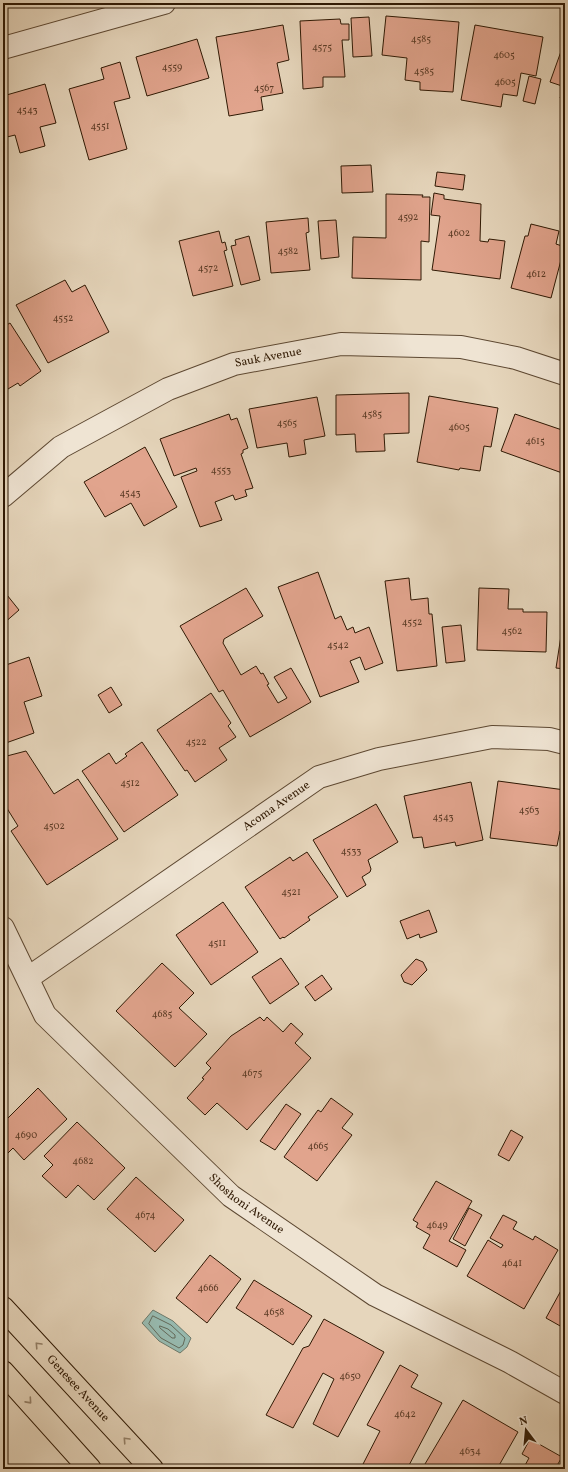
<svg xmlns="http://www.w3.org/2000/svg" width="568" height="1472" font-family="Vollkorn,serif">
	<rect width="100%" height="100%" fill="#e6d6bc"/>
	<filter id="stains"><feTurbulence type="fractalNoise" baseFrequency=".005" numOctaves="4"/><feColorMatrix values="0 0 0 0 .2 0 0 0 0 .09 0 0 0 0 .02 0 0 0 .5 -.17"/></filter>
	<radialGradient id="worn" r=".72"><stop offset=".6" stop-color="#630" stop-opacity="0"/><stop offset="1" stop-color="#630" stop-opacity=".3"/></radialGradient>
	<polygon fill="#97b9ae" stroke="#6d796a" points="153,1310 173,1321 191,1338 187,1347 180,1353 159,1341 142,1323"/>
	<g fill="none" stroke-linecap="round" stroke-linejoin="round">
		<g stroke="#636959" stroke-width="1">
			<polygon points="153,1316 171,1325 185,1338 183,1345 179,1348 161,1338 149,1324"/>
			<polygon points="160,1326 168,1329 175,1335 175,1338 172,1338 160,1328"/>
		</g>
	</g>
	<g fill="#e1a48d" stroke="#2f1904">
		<polygon points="386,16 459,22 453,92 420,90 420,82 405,80 407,58 382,55"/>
		<polygon points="369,17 372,56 353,57 351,18"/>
		<polygon points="340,19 341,24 349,24 349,40 342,40 345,77 323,77 323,87 303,89 300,21"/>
		<polygon points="283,25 289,60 277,63 283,93 261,97 263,110 229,116 216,37"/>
		<polygon points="475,25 543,37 536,76 521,73 517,96 503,94 501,107 461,100"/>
		<polygon points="197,39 209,78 147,96 136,57"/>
		<polygon points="564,43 565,43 565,100 560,98 565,87 550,82"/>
		<polygon points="120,62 130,98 114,102 127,149 89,160 69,89 104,79 101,68"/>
		<polygon points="529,76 541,79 535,104 523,101"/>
		<polygon points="45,84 56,123 40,127 45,146 20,153 15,135 3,138 3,96"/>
		<polygon points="371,165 373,192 342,193 341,166"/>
		<polygon points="437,172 465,175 463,190 435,186"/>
		<polygon points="434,193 444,195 444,199 481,204 480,241 488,242 489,239 505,241 500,279 432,270 440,216 431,215"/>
		<polygon points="386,194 423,195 422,197 430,197 429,242 421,241 421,280 352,278 353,237 386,238"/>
		<polygon points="308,218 309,232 306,233 310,270 271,273 266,222"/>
		<polygon points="336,220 339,257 321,259 318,221"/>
		<polygon points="531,224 559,231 556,244 565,247 563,261 561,260 551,298 511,288 525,236 528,236"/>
		<polygon points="219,231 222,243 225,242 227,250 224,251 233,286 193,296 179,241"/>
		<polygon points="249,236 260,280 241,285 231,246 236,245 235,240"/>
		<polygon points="65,280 72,292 85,285 109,332 48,363 16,305"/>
		<polygon points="10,323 41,371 20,386 18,383 3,392 3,327"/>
		<polygon points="409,393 409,433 384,434 385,451 356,452 355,434 336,435 336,395"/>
		<polygon points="429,396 498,408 491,447 484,446 480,471 460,468 459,470 417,462"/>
		<polygon points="317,397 325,436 304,440 306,454 289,457 287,443 257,448 249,409"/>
		<polygon points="229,414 231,420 237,418 248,448 243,450 243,453 241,454 253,488 245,490 247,496 235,500 233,495 215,502 222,520 200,527 181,477 197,471 196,468 174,476 160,439"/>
		<polygon points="515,414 565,431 565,474 501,451"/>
		<polygon points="145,447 177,507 144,526 131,503 105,517 84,482"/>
		<polygon points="318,572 335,619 341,616 347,630 353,627 355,633 369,627 383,663 365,670 360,657 350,661 359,682 320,697 278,587"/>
		<polygon points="409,578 411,600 428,598 429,614 432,614 437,666 397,671 385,581"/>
		<polygon points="246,588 263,616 224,639 223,643 241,675 256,666 261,674 263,673 269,684 267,685 278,703 287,698 274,677 291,668 311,702 250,737 223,690 219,692 180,626"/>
		<polygon points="479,588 509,589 508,609 523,609 523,612 547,612 546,652 477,650"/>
		<polygon points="3,590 19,610 3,624"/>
		<polygon points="565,610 565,669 556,668"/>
		<polygon points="461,625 465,661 446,663 442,627"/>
		<polygon points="29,657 42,696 24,702 34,733 3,744 3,666"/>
		<polygon points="111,687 122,705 109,713 98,695"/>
		<polygon points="211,693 231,723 228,726 236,737 219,748 227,760 195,782 187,770 185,771 157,730"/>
		<polygon points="142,742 178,795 124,832 82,771 109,753 116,764 127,756 125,754"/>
		<polygon points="26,751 54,794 78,779 118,839 47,885 11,831 18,826 3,802 3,757"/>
		<polygon points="498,781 565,790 565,831 560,831 557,846 490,838"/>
		<polygon points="471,782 483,840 456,846 455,842 424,848 422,837 413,838 404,796"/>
		<polygon points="376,804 398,842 368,860 371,869 370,872 362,877 366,885 347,897 313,840"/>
		<polygon points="307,852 338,897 308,917 310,920 284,938 283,937 280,939 245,887 290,857 293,861"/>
		<polygon points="223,902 258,952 211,985 176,935"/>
		<polygon points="429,910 437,932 420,938 419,934 407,939 400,921"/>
		<polygon points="281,958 299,984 270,1004 252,977"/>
		<polygon points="416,959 423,962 427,970 412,985 404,982 401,975"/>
		<polygon points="162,963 194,993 179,1008 207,1034 175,1067 116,1011"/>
		<polygon points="322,975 332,989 315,1001 305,987"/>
		<polygon points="260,1017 264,1021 267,1017 283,1032 291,1023 303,1034 295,1043 311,1058 247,1130 217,1103 205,1115 187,1098 204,1079 202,1078 211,1068 206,1063 231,1036"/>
		<polygon points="3,1057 8,1064 3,1068"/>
		<polygon points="38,1088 67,1119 24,1160 13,1148 3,1158 3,1123"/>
		<polygon points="331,1098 353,1114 342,1128 352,1135 317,1181 284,1157 318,1110 321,1112"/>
		<polygon points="286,1104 301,1114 275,1150 260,1141"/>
		<polygon points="77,1122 125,1168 94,1200 78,1185 66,1198 42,1176 53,1165 44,1156"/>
		<polygon points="511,1130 523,1137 509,1161 498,1155"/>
		<polygon points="136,1177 184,1220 155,1252 107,1209"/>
		<polygon points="436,1181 472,1201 449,1241 466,1250 457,1267 423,1248 430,1235 416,1227 418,1223 413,1220"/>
		<polygon points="469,1208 482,1215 465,1246 453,1239"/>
		<polygon points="503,1215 517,1222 513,1229 533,1240 535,1236 558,1250 524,1309 467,1276 488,1240 501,1248 503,1245 490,1238"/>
		<polygon points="210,1255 241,1279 207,1323 176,1298"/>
		<polygon points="254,1280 312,1316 293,1345 236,1308"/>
		<polygon points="564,1285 565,1322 562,1327 546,1318"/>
		<polygon points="324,1319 384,1352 338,1437 313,1424 334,1379 323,1373 293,1428 266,1415 303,1348 309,1346"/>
		<polygon points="400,1365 418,1375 411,1387 442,1403 407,1469 364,1469 361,1468 380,1431 367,1425"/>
		<polygon points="463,1400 518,1432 497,1469 422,1469"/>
		<polygon points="530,1439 562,1457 555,1469 523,1469 529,1458 522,1454"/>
	</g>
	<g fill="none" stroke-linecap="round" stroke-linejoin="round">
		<defs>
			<g id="minor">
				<polyline points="3,48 164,3"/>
				<path id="s1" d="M3 496 61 447 168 389 234 364 341 344 461 347 516 358 565 374"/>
				<path id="s2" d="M3 928 45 1015 231 1196 375 1295 510 1362 565 1393"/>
				<path id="s3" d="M28 978 319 777 379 759 492 737 549 739 565 743"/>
			</g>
			<g id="major">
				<path id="s4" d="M3 1308 152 1469"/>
				<polyline points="3,1372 90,1469"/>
			</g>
		</defs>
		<use href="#minor" stroke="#5d4832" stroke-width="24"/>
		<use href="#major" stroke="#2f1904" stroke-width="24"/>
		<use href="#minor" stroke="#efe4d3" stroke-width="22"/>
		<use href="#major" stroke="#e6d6bc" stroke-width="22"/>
	</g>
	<defs><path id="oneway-chevron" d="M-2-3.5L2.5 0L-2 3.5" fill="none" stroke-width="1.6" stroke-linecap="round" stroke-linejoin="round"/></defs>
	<g stroke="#948169">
		<use href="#oneway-chevron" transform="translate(38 1345) rotate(-133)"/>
		<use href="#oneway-chevron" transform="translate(29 1401) rotate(48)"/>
		<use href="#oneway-chevron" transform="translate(126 1440) rotate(-133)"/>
	</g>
	<g text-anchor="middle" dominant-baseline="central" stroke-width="3" stroke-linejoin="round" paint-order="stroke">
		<g font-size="10" fill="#5c3c26">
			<text x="421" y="39">4585</text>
			<text x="322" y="47">4575</text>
			<text x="504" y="55">4605</text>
			<text x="172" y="67">4559</text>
			<text x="424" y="71">4585</text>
			<text x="505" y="82">4605</text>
			<text x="264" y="88">4567</text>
			<text x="27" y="110">4543</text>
			<text x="100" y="126">4551</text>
			<text x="408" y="217">4592</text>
			<text x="459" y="233">4602</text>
			<text x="288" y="251">4582</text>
			<text x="208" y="268">4572</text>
			<text x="536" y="274">4612</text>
			<text x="63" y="318">4552</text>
			<text x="372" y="414">4585</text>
			<text x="287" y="423">4565</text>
			<text x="459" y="427">4605</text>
			<text x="535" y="441">4615</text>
			<text x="221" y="470">4553</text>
			<text x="130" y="493">4543</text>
			<text x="412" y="622">4552</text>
			<text x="512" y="631">4562</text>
			<text x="338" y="645">4542</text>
			<text x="196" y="742">4522</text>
			<text x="130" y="783">4512</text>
			<text x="529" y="810">4563</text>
			<text x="443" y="817">4543</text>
			<text x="54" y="826">4502</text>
			<text x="351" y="851">4533</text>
			<text x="291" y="892">4521</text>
			<text x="217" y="943">4511</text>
			<text x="162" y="1014">4685</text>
			<text x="252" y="1073">4675</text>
			<text x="26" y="1135">4690</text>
			<text x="318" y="1146">4665</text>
			<text x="83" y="1161">4682</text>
			<text x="145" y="1215">4674</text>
			<text x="437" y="1225">4649</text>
			<text x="512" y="1263">4641</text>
			<text x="208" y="1288">4666</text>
			<text x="274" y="1312">4658</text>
			<text x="350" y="1376">4650</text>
			<text x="405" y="1414">4642</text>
			<text x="470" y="1451">4634</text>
		</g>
		<g font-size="12" fill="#2f1904" stroke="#efe4d3">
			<text stroke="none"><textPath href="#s1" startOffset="303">Sauk Avenue</textPath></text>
			<text stroke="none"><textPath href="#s3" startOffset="302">Acoma Avenue</textPath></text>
			<text stroke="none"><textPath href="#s2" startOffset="373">Shoshoni Avenue</textPath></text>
			<text stroke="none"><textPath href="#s4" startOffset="110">Genesee Avenue</textPath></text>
		</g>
	</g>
	<rect width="568" height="1472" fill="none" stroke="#e6d6bc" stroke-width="16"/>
	<rect x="4" y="4" width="560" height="1464" fill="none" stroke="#2f1904" stroke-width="2"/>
	<rect x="8" y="8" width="552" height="1456" fill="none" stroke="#2f1904"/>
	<g transform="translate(526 1430) rotate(344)" stroke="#efe4d3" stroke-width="3" paint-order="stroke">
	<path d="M0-3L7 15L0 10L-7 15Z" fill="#2f1904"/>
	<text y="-6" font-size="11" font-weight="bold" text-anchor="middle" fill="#2f1904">N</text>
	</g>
	<rect width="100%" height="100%" filter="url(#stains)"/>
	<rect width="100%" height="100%" fill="url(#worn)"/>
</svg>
